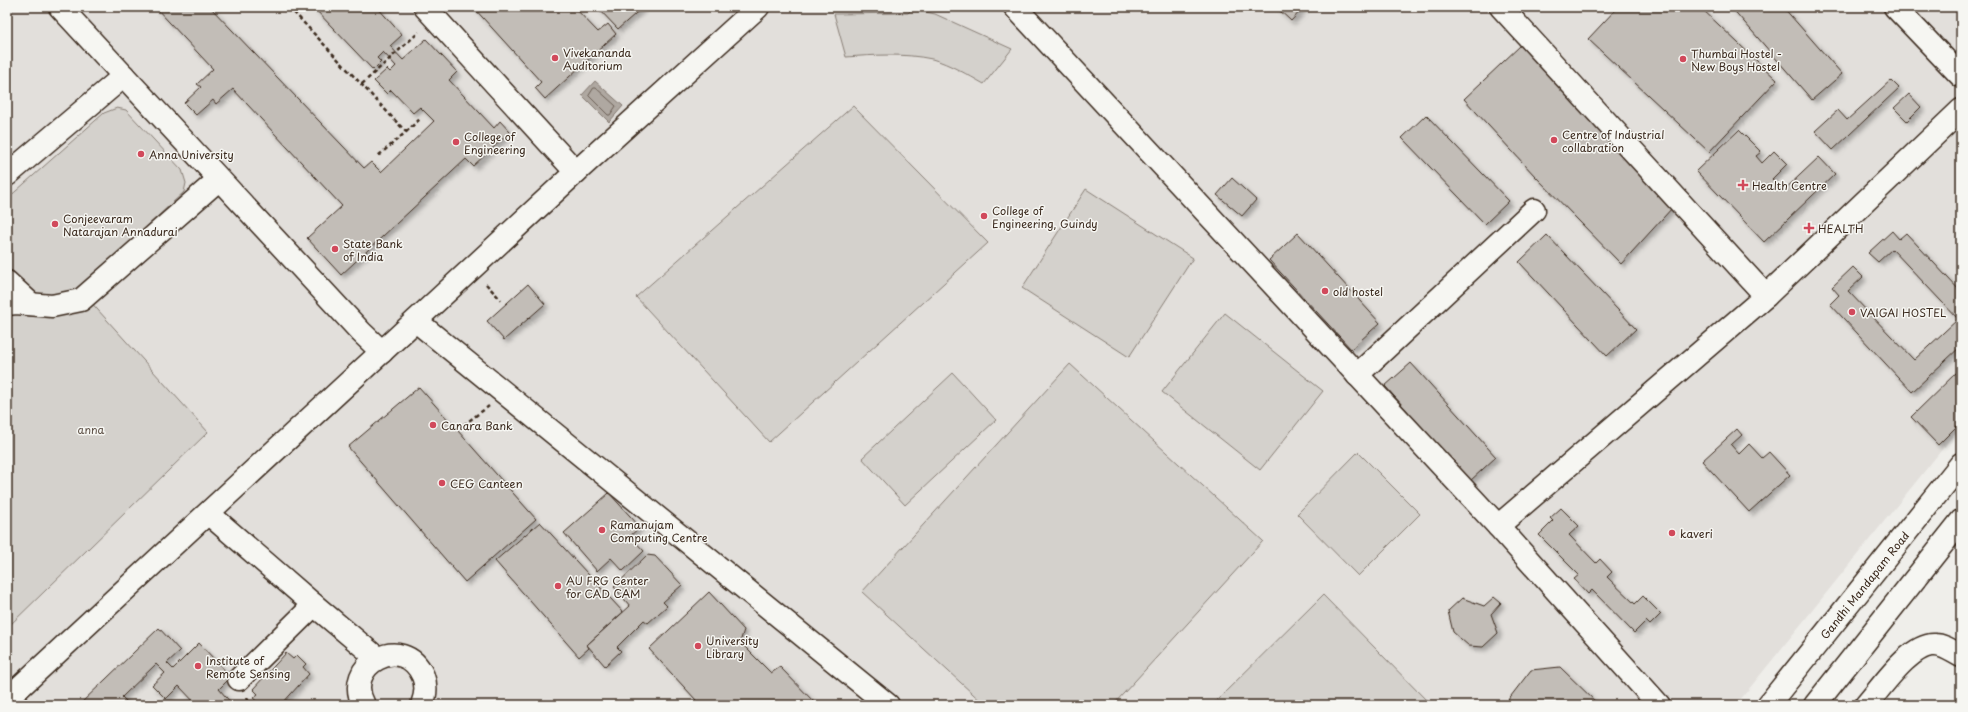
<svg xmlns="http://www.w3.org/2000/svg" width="1968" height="712" font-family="'Playpen Sans',sans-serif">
	<defs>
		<filter id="shadow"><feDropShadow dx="3.5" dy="3.5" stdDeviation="2" flood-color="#0004"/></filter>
	</defs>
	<rect width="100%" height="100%" fill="#efeeea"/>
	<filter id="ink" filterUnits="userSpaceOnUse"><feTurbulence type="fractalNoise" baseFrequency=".025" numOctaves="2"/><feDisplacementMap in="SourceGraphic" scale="8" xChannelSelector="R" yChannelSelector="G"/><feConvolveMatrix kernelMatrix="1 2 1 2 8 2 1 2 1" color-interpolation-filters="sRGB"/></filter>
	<g filter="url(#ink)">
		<polygon fill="#e2dfdb" points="7,7 1961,7 1961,426 1736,705 7,705"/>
		<g fill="#d4d1cc" stroke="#887e75">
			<path d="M912 9 935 14 1012 49 984 84C968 75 950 64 932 59 904 53 874 55 846 57L834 14 908 13Z"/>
			<polygon points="853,106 988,243 769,442 636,297"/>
			<polygon points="117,108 126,110 182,170 186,183 184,192 79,289 208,432 7,628 7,199 104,113"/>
			<polygon points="1086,189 1193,258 1129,357 1022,288"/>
			<polygon points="1225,313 1323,391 1260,470 1162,392"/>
			<polygon points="1070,364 1263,541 1113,705 985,705 862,592"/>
			<polygon points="953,373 996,420 905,505 862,458"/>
			<polygon points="1358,452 1420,514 1358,576 1297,514"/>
			<polygon points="1323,595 1431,705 1212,705"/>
		</g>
		<polygon fill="#afa8a1" stroke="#81766d" points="595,81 623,106 609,122 582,95"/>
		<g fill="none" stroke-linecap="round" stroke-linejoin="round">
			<polygon stroke="#695c52" stroke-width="1" points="594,88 596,88 616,106 610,115 608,115 589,96"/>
		</g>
		<g fill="#c2bdb7" stroke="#3b2a1e" filter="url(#shadow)">
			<polygon points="155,7 210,7 364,168 371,162 381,172 434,121 420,107 413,113 391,90 387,94 374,81 387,69 390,72 396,66 383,52 377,58 381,62 373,70 313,7 377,7 402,35 390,46 403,60 426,39 457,72 449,80 494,128 500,121 510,132 473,166 466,159 341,275 307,238 342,206 233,89 216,104 213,100 196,115 184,103 201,87 197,84 213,69"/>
			<polygon points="473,7 574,7 598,32 608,24 616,34 545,99 535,88 541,82"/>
			<polygon points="597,7 643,7 618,29"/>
			<polygon points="1276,7 1304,7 1291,21"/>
			<polygon points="1618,7 1700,7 1777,80 1709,152 1588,39"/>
			<polygon points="1731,7 1783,7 1842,74 1812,100"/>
			<polygon points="1521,45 1575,105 1673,207 1621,264 1535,176 1464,99"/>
			<polygon points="1891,80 1899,88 1833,150 1815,131 1838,110 1847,120"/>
			<polygon points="1909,94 1921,107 1907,121 1894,108"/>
			<polygon points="1426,115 1509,201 1485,224 1402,138"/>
			<polygon points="1739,130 1761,152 1756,156 1762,163 1774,151 1787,164 1772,179 1783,191 1819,157 1835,174 1764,242 1696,171"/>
			<polygon points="1232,178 1256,200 1242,216 1217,195"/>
			<polygon points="1892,231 1899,239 1906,233 1961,292 1961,346 1912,392 1830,304 1839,295 1832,287 1853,267 1863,277 1848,291 1914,360 1958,319 1892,249 1878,262 1868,253"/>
			<polygon points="1298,233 1380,323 1351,349 1269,260"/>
			<polygon points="1547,235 1636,329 1607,356 1519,262"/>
			<polygon points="528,284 545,304 504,340 487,321"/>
			<polygon points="1411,363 1496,457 1470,481 1385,386"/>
			<polygon points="1961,368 1961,422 1938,445 1911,417"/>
			<polygon points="419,387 536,519 465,582 348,447"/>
			<polygon points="1737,429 1742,435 1731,445 1739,454 1749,444 1762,458 1769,452 1790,475 1749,512 1702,461"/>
			<polygon points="609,493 640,527 630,536 644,551 623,571 611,558 597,571 564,533"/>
			<polygon points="1561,508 1579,526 1569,535 1596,563 1600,559 1612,572 1607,577 1635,604 1643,596 1661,614 1650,625 1646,621 1634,633 1592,590 1588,594 1574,579 1579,575 1539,535 1553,521 1550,518"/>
			<polygon points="540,522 623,612 587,645 589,648 579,657 495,561"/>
			<polygon points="647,555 655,556 682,585 663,602 667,606 648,623 644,620 617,647 621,651 605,666 587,645 630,606 614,587"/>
			<polygon points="709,592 744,630 740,642 771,673 780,667 817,705 691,705 696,700 649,649"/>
			<polygon points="1494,597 1501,603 1491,614 1498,633 1483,647 1469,646 1453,632 1448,611 1462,598 1484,606"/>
			<polygon points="159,628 180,651 167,663 173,669 199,643 231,677 219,689 233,705 195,705 196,704 179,686 166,699 152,685 165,673 156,664 122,697 128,703 126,705 117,705 115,703 113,705 79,705"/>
			<polygon points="286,653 293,659 297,655 306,664 303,667 309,674 281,705 261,705 253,698 258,694 253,689"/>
			<polygon points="1560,667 1599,705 1504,705 1531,670"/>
		</g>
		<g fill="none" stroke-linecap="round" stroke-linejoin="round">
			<defs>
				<g id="minor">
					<polyline points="60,7 361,332 382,352"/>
					<polyline points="425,7 576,172"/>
					<polyline points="1015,7 1498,526 1659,705"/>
					<polyline points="1501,7 1766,296"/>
					<polyline points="1895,7 1961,76"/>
					<polyline points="7,175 124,76"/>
					<polyline points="7,282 31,304"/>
					<polyline points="7,304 16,303 52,306 81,300 218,180"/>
					<polyline points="416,321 888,705"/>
					<polyline points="1357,375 1534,210"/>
					<polyline points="209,514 314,605 377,658"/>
					<polyline points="1498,526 1766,296 1961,110"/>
					<polyline points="239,679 314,605"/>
					<polyline points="7,699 576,172 758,7"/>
					<path d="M364 705C341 665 404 631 423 676 427 686 426 695 422 705"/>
					<path d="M1866 705C1881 688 1911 643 1935 645 1944 645 1953 652 1961 656"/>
				</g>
				<g id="major">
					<path id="s1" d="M1768 705 1961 464"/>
					<polyline points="1815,705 1961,521"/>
				</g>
			</defs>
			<use href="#minor" stroke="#3b2a1e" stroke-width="25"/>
			<use href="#major" stroke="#3b2a1e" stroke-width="25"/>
			<g stroke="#3b2a1e" stroke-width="2.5" stroke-dasharray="4 3" stroke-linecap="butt">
				<polyline points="289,7 406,132 378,156"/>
				<polyline points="362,84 419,32"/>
				<polyline points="406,132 421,118"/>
				<polyline points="486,284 501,300"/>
				<polyline points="458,429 489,406"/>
				<polyline points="247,698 250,705"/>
			</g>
			<use href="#minor" stroke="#f6f6f2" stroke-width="22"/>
			<use href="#major" stroke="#f6f6f2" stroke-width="22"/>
		</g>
	</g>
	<g fill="#d1495b" stroke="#f6f6f2" stroke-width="1.5">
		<circle cx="555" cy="58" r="4"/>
		<circle cx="1683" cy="59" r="4"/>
		<circle cx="1554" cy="140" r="4"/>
		<circle cx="456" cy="142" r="4"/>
		<circle cx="141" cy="154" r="4"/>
		<path d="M1741 179h4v4h4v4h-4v4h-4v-4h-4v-4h4z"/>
		<circle cx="984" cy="216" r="4"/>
		<circle cx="55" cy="224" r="4"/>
		<path d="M1807 222h4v4h4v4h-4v4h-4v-4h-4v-4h4z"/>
		<circle cx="335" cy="249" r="4"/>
		<circle cx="1325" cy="291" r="4"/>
		<circle cx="1852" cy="312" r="4"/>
		<circle cx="433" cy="425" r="4"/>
		<circle cx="442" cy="483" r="4"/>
		<circle cx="602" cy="530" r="4"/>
		<circle cx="1672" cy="533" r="4"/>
		<circle cx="558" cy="586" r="4"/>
		<circle cx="698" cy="646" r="4"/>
		<circle cx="198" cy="666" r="4"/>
	</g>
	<g text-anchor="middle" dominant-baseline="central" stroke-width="3" stroke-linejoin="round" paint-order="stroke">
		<g font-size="11" fill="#3b2a1e" stroke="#f6f6f2" text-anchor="start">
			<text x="563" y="52">Vivekananda<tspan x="563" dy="13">Auditorium</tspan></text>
			<text x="1691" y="53">Thumbai Hostel -<tspan x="1691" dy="13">New Boys Hostel</tspan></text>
			<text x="1562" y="134">Centre of Industrial<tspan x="1562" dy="13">collabration</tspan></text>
			<text x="464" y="136">College of<tspan x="464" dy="13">Engineering</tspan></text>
			<text x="149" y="154">Anna University</text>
			<text x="1752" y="185">Health Centre</text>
			<text x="992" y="210">College of<tspan x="992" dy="13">Engineering, Guindy</tspan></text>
			<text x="63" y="218">Conjeevaram<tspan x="63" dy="13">Natarajan Annadurai</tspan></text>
			<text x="1818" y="228">HEALTH</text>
			<text x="343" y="243">State Bank<tspan x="343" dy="13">of India</tspan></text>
			<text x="1333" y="291">old hostel</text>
			<text x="1860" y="312">VAIGAI HOSTEL</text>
			<text x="441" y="425">Canara Bank</text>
			<text x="450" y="483">CEG Canteen</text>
			<text x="610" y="524">Ramanujam<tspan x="610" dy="13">Computing Centre</tspan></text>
			<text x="1680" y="533">kaveri</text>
			<text x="566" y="580">AU FRG Center<tspan x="566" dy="13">for CAD CAM</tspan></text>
			<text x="706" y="640">University<tspan x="706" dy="13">Library</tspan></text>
			<text x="206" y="660">Institute of<tspan x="206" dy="13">Remote Sensing</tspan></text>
		</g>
		<g font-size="11" fill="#61544a" stroke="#f6f6f2">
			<text x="91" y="429">anna</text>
		</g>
		<g font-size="11" fill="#3b2a1e" stroke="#f6f6f2">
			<text stroke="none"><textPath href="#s1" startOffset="154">Gandhi Mandapam Road</textPath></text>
		</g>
	</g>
	<rect width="1968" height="712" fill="none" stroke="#f6f6f2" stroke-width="24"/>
	<rect x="12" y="12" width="1944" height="688" fill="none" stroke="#3b2a1e" stroke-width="1.5" filter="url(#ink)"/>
</svg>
